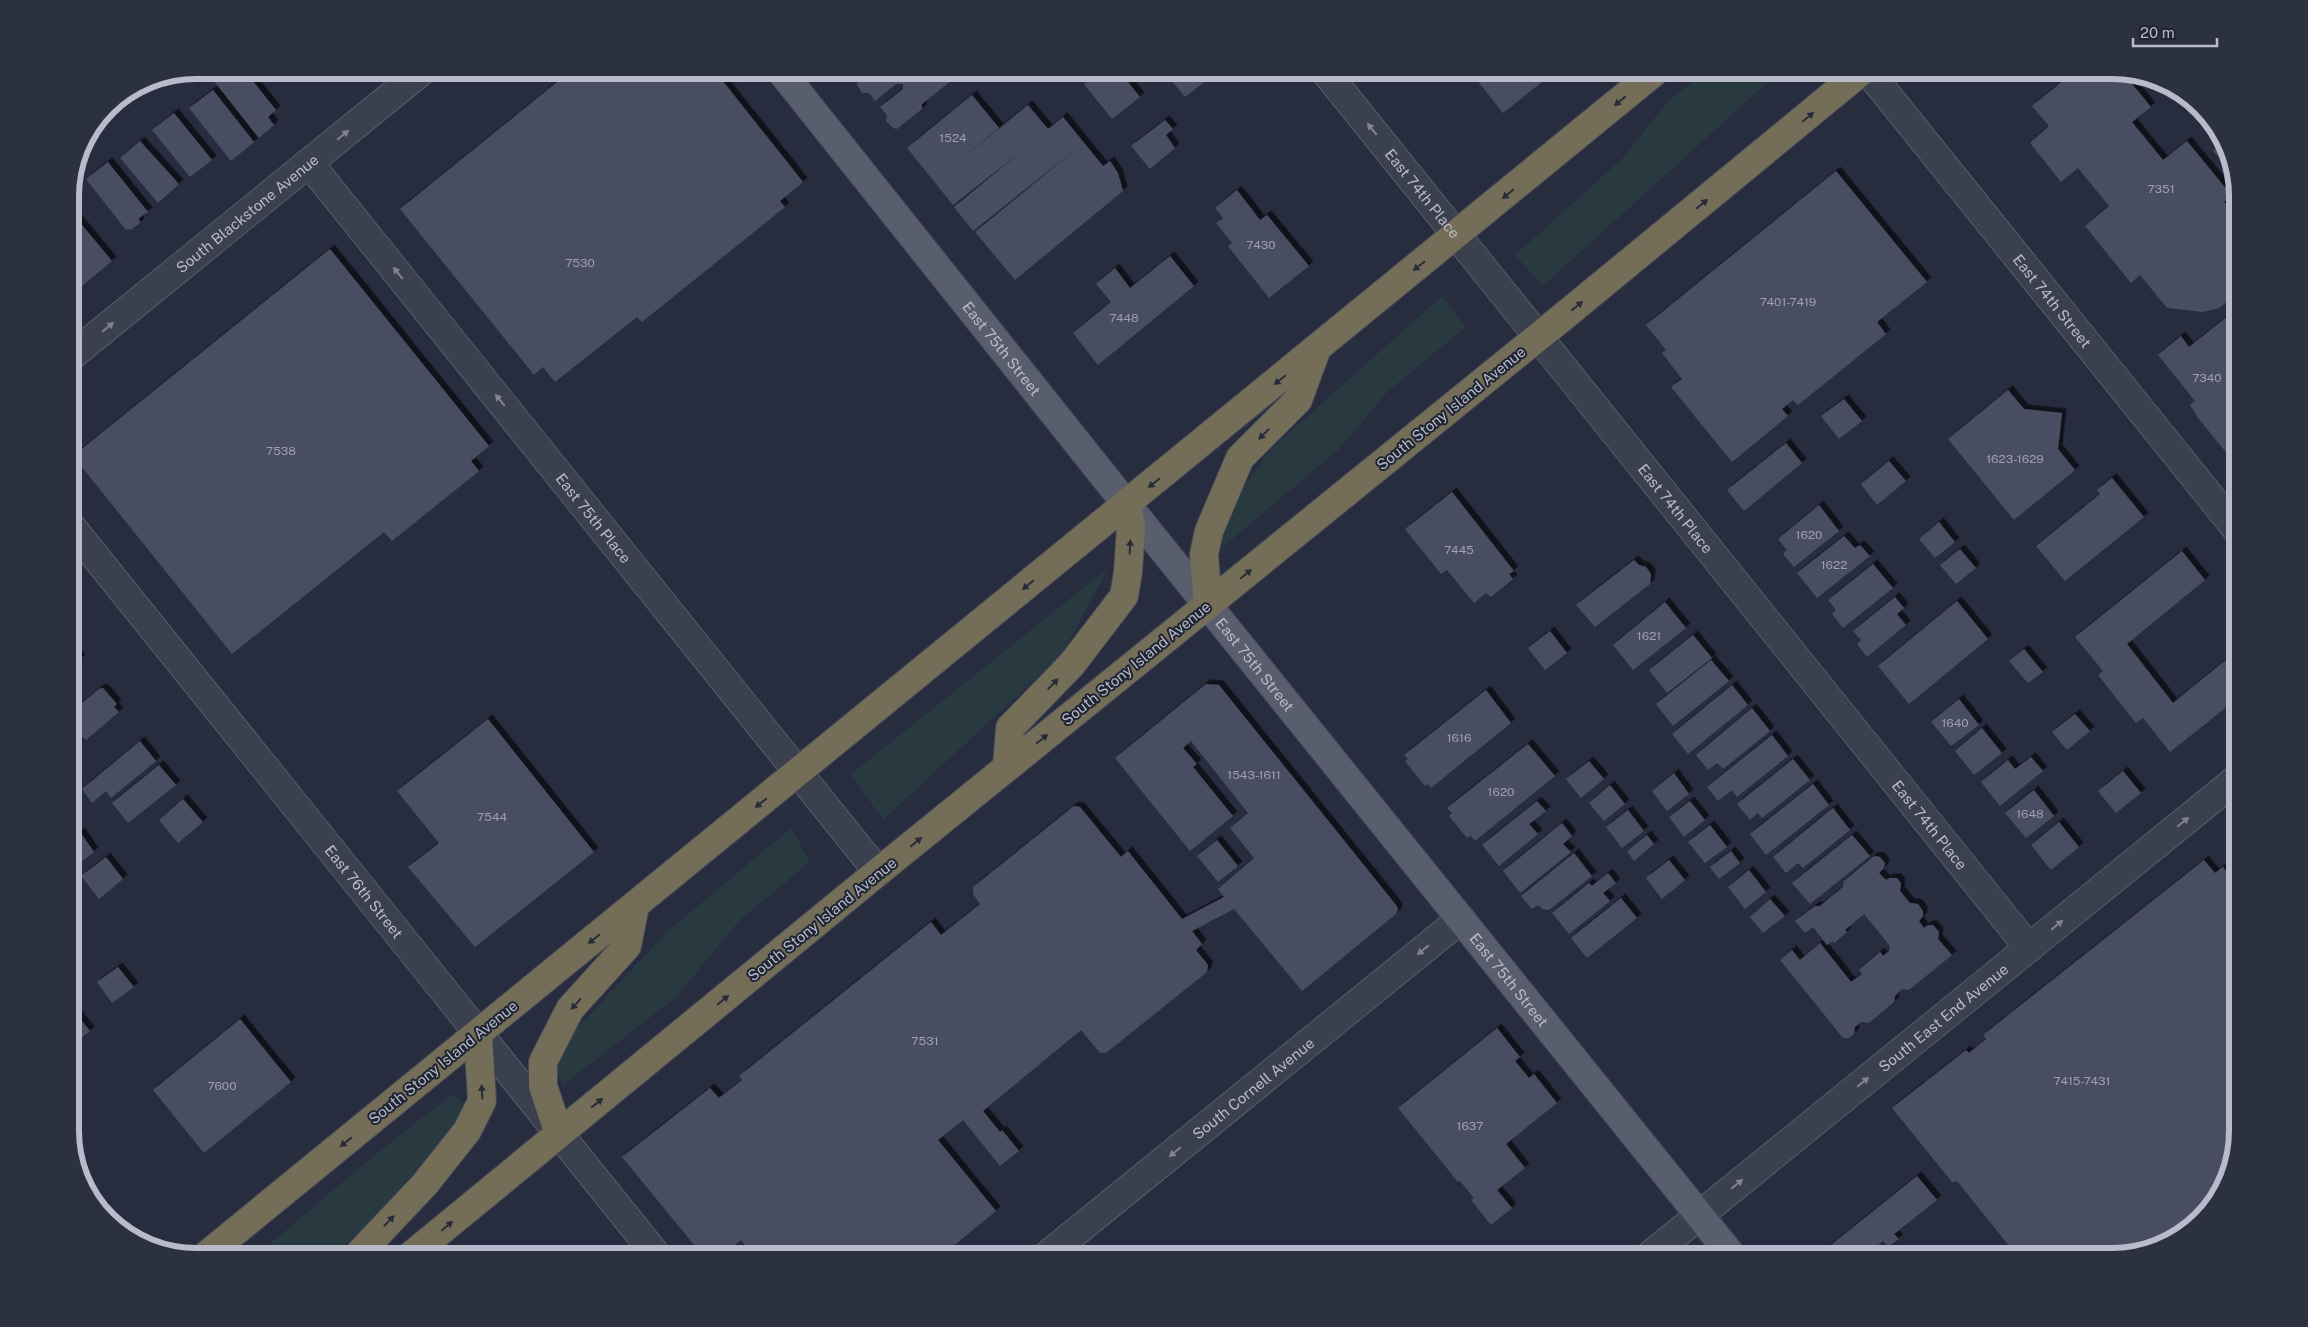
<svg xmlns="http://www.w3.org/2000/svg" width="2308" height="1327" font-family="'Public Sans',sans-serif">
	<defs>
		<filter id="shadow"><feDropShadow dx="4.5" dy="-4.5" stdDeviation="0" flood-color="#0009"/></filter>
	</defs>
	<rect width="100%" height="100%" fill="#272d3f"/>
	<g fill="#293940">
		<polygon points="1708,70 1781,70 1543,286 1515,255 1621,160 1669,100"/>
		<polygon points="1442,296 1466,327 1388,391 1339,449 1223,547 1215,527 1271,449"/>
		<polygon points="1108,568 1062,654 883,820 851,774"/>
		<polygon points="791,828 810,862 739,921 675,998 563,1085 549,1058 668,931"/>
		<polygon points="453,1094 467,1106 442,1148 407,1192 330,1257 255,1257 378,1152"/>
	</g>
	<g fill="#484e62" filter="url(#shadow)">
		<polygon points="209,70 244,70 276,110 268,117 274,125 259,138 207,72"/>
		<polygon points="325,70 341,70 331,78"/>
		<polygon points="572,70 714,70 803,182 780,201 785,207 642,322 637,317 555,382 543,367 534,375 400,209"/>
		<polygon points="869,70 953,70 957,76 922,104 922,109 897,129 893,128 886,121 887,115 880,107 903,89 903,84 896,84 875,101 869,93 862,93 857,85 858,79"/>
		<polygon points="1072,70 1095,70 1082,81"/>
		<polygon points="1102,70 1110,70 1119,81 1123,76 1140,97 1112,119 1084,84"/>
		<polygon points="1171,70 1220,70 1185,97 1166,74"/>
		<polygon points="1469,70 1532,70 1542,82 1503,113"/>
		<polygon points="1533,70 1554,70 1541,80"/>
		<polygon points="2076,70 2087,70 2098,83 2114,70 2123,73 2151,107 2132,122 2163,160 2187,141 2232,196 2224,202 2238,219 2238,293 2219,308 2203,312 2167,308 2140,275 2131,283 2085,226 2109,206 2078,168 2061,182 2030,143 2049,126 2032,106"/>
		<polygon points="213,90 254,142 231,161 189,108"/>
		<polygon points="972,95 999,128 942,175 1028,105 1048,129 1063,117 1103,166 1110,161 1118,173 1123,191 1015,280 975,232 1081,145 973,231 954,207 1023,150 953,205 907,148"/>
		<polygon points="174,113 212,160 190,177 152,130"/>
		<polygon points="1165,120 1173,129 1166,135 1175,148 1150,169 1131,146"/>
		<polygon points="140,141 179,184 158,203 120,158"/>
		<polygon points="2224,142 2226,148 2233,172 2213,151"/>
		<polygon points="108,162 148,212 139,218 140,223 132,229 126,230 86,179"/>
		<polygon points="1836,171 1927,282 1877,322 1886,334 1798,405 1793,400 1782,409 1788,416 1732,462 1671,387 1682,379 1662,353 1666,350 1646,325"/>
		<polygon points="1237,190 1260,220 1267,215 1309,266 1269,298 1228,246 1232,243 1216,223 1223,218 1215,208"/>
		<polygon points="77,219 112,261 70,296 70,224"/>
		<polygon points="330,249 489,446 471,461 479,471 392,541 384,532 232,654 73,456"/>
		<polygon points="1170,256 1194,286 1098,365 1073,333 1111,302 1096,284 1115,268 1130,288"/>
		<polygon points="2238,308 2238,467 2198,418 2190,405 2195,401 2158,355 2181,336 2189,347"/>
		<polygon points="2008,390 2024,409 2062,413 2058,449 2075,470 2014,520 1948,439"/>
		<polygon points="1844,399 1862,421 1839,439 1821,416"/>
		<polygon points="1786,443 1802,463 1744,511 1727,490"/>
		<polygon points="1889,461 1906,481 1877,505 1861,484"/>
		<polygon points="2112,478 2144,517 2065,581 2036,546 2100,494 2097,490"/>
		<polygon points="1452,492 1514,571 1509,574 1513,579 1491,597 1486,593 1474,603 1447,570 1441,574 1405,529"/>
		<polygon points="1819,505 1839,531 1794,567 1783,554 1787,550 1778,539"/>
		<polygon points="1939,522 1955,542 1935,558 1919,539"/>
		<polygon points="1844,536 1855,548 1860,545 1870,556 1817,598 1797,573"/>
		<polygon points="1960,549 1976,568 1956,584 1940,565"/>
		<polygon points="2182,551 2205,580 2127,644 2173,703 2238,650 2238,698 2170,752 2143,718 2136,723 2098,675 2103,671 2075,637"/>
		<polygon points="1634,560 1639,565 1646,567 1651,574 1650,584 1595,627 1576,605"/>
		<polygon points="1873,564 1893,588 1843,628 1832,614 1836,610 1828,600"/>
		<polygon points="1895,597 1904,608 1897,614 1906,625 1867,657 1857,644 1861,640 1853,631"/>
		<polygon points="1957,601 1988,639 1909,704 1878,666"/>
		<polygon points="1665,602 1686,628 1633,670 1613,645"/>
		<polygon points="1550,631 1567,653 1545,670 1528,648"/>
		<polygon points="1693,635 1712,658 1667,693 1649,670"/>
		<polygon points="70,646 81,659 70,667"/>
		<polygon points="2024,649 2043,672 2028,683 2009,661"/>
		<polygon points="1711,660 1729,681 1673,726 1656,704"/>
		<polygon points="1206,684 1219,685 1396,905 1398,909 1396,914 1302,991 1234,909 1192,931 1202,944 1196,950 1208,965 1207,972 1106,1053 1100,1053 1081,1030 983,1111 1000,1132 1002,1130 1019,1151 1000,1166 963,1120 938,1140 996,1211 946,1252 950,1257 755,1257 741,1240 719,1257 704,1257 622,1157 710,1088 719,1098 742,1080 739,1076 931,922 941,935 980,904 973,894 973,887 1074,806 1080,807 1121,857 1128,851 1182,919 1224,897 1218,889 1254,858 1230,828 1248,813 1191,741 1183,748 1197,764 1193,767 1233,816 1190,851 1115,758"/>
		<polygon points="1732,685 1748,705 1688,754 1672,734"/>
		<polygon points="103,688 117,704 114,707 119,712 86,740 83,737 70,748 70,713 99,689"/>
		<polygon points="1486,690 1511,723 1431,788 1428,784 1425,786 1405,761 1408,759 1404,755"/>
		<polygon points="1959,699 1979,725 1951,746 1931,722"/>
		<polygon points="1752,708 1770,731 1723,769 1717,763 1708,770 1696,755"/>
		<polygon points="2075,714 2090,731 2067,750 2052,732"/>
		<polygon points="488,719 594,852 475,947 408,867 439,843 397,791"/>
		<polygon points="1982,728 2002,753 1974,775 1955,751"/>
		<polygon points="1772,735 1788,756 1737,797 1732,790 1718,801 1707,787"/>
		<polygon points="140,741 156,761 111,798 106,791 92,803 82,789"/>
		<polygon points="1528,744 1555,776 1475,841 1471,836 1467,838 1449,816 1452,813 1447,808"/>
		<polygon points="2031,757 2043,771 2000,806 1981,782 2008,760 2015,769"/>
		<polygon points="1793,759 1810,780 1762,818 1758,813 1750,820 1737,804"/>
		<polygon points="1589,761 1604,779 1581,798 1566,779"/>
		<polygon points="159,765 176,785 128,823 112,803"/>
		<polygon points="2123,771 2141,793 2116,813 2098,791"/>
		<polygon points="1674,773 1689,794 1667,811 1652,791"/>
		<polygon points="1813,784 1829,805 1766,855 1750,834"/>
		<polygon points="1610,785 1625,804 1604,821 1589,803"/>
		<polygon points="2034,790 2054,816 2026,838 2005,813"/>
		<polygon points="183,799 203,822 178,843 159,820"/>
		<polygon points="1537,801 1546,811 1529,824 1538,834 1499,866 1482,845"/>
		<polygon points="1690,801 1705,820 1684,837 1669,817"/>
		<polygon points="1833,808 1850,830 1803,868 1798,863 1786,873 1773,857"/>
		<polygon points="1628,810 1644,831 1622,848 1606,827"/>
		<polygon points="2059,822 2079,847 2051,870 2031,845"/>
		<polygon points="1562,823 1572,836 1563,844 1571,852 1520,893 1503,871"/>
		<polygon points="1710,825 1727,847 1705,863 1688,842"/>
		<polygon points="80,832 94,852 73,868 70,865 70,840"/>
		<polygon points="1647,835 1654,844 1634,861 1627,851"/>
		<polygon points="1852,835 1870,856 1810,904 1792,883"/>
		<polygon points="1217,840 1238,866 1218,882 1197,856"/>
		<polygon points="1731,851 1740,863 1719,879 1710,867"/>
		<polygon points="1574,853 1592,876 1549,910 1542,909 1538,905 1532,909 1521,896"/>
		<polygon points="1874,856 1880,857 1885,863 1884,868 1879,873 1886,880 1889,878 1897,878 1901,883 1900,891 1910,903 1918,904 1923,911 1923,916 1919,921 1924,928 1928,925 1933,925 1939,932 1938,939 1952,955 1909,990 1902,989 1895,996 1894,1002 1869,1023 1861,1022 1855,1027 1854,1034 1849,1038 1843,1038 1780,960 1792,950 1800,960 1820,943 1851,982 1862,974 1859,970 1880,952 1883,956 1889,951 1890,946 1864,914 1845,930 1847,932 1834,943 1833,941 1827,945 1813,927 1805,933 1795,921 1815,906 1820,906 1843,887 1844,881"/>
		<polygon points="106,857 123,879 99,899 81,876"/>
		<polygon points="1669,860 1685,880 1662,899 1646,878"/>
		<polygon points="2204,860 2215,873 2223,867 2238,886 2238,1131 2221,1194 2175,1240 2113,1257 2018,1257 1957,1181 1952,1182 1892,1108 1966,1050 1969,1053 1986,1039 1983,1035"/>
		<polygon points="1749,870 1766,892 1745,909 1728,887"/>
		<polygon points="1608,873 1616,883 1603,893 1610,901 1569,934 1552,913 1589,883 1592,886"/>
		<polygon points="1621,898 1637,918 1587,958 1571,938"/>
		<polygon points="1770,899 1785,916 1763,933 1750,917"/>
		<polygon points="118,967 134,987 112,1003 97,982"/>
		<polygon points="70,1006 90,1031 70,1047"/>
		<polygon points="240,1019 291,1082 204,1153 153,1090"/>
		<polygon points="1497,1028 1520,1057 1515,1061 1529,1078 1534,1074 1557,1103 1506,1144 1525,1168 1497,1190 1512,1208 1491,1225 1471,1200 1474,1198 1460,1181 1458,1182 1398,1108"/>
		<polygon points="1917,1176 1937,1200 1894,1234 1899,1239 1888,1247 1883,1241 1864,1257 1816,1257"/>
	</g>
	<g fill="none" stroke-linecap="round" stroke-linejoin="round">
		<defs>
			<g id="minor">
				<path id="s1" d="M1324 70 2029 948"/>
				<path id="s2" d="M1867 70 2238 531"/>
				<path id="s3" d="M309 163 878 872"/>
				<path id="s4" d="M70 357 423 70"/>
				<path id="s5" d="M70 525 658 1257"/>
				<path id="s6" d="M1045 1257 1461 919"/>
				<path id="s7" d="M1648 1257 2238 778"/>
			</g>
			<g id="major">
				<path id="s8" d="M780 70 1127 505 1733 1257"/>
			</g>
			<g id="highway">
				<polyline points="1208,605 1204,554 1209,531 1240,458 1298,400 1316,351"/>
				<polyline points="1007,767 1010,728 1072,664 1124,596 1128,572 1131,527 1127,505"/>
				<polyline points="559,1134 543,1086 543,1062 570,1009 627,946 635,906"/>
				<polyline points="204,1257 1657,70"/>
				<polyline points="356,1257 425,1184 467,1131 482,1101 478,1034"/>
				<polyline points="409,1257 878,872 1564,316 1863,70"/>
			</g>
		</defs>
		<use href="#minor" stroke="#565b69" stroke-width="30"/>
		<use href="#major" stroke="#454958" stroke-width="30"/>
		<use href="#highway" stroke="#434856" stroke-width="30"/>
		<use href="#minor" stroke="#3b404f" stroke-width="28"/>
		<use href="#major" stroke="#595e6f" stroke-width="28"/>
		<use href="#highway" stroke="#746e59" stroke-width="28"/>
	</g>
	<defs><path id="oneway-solid" d="M-6-.8H1V-3.2L6.5 0L1 3.2V.8H-6Z" transform="scale(1.25)"/></defs>
	<g fill="#282c38">
		<use href="#oneway-solid" transform="translate(1620 101) rotate(140)"/>
		<use href="#oneway-solid" transform="translate(1808 117) rotate(-40)"/>
		<use href="#oneway-solid" transform="translate(1508 194) rotate(141)"/>
		<use href="#oneway-solid" transform="translate(1702 204) rotate(-39)"/>
		<use href="#oneway-solid" transform="translate(1419 266) rotate(142)"/>
		<use href="#oneway-solid" transform="translate(1577 306) rotate(-39)"/>
		<use href="#oneway-solid" transform="translate(1280 380) rotate(141)"/>
		<use href="#oneway-solid" transform="translate(1264 434) rotate(135)"/>
		<use href="#oneway-solid" transform="translate(1154 483) rotate(141)"/>
		<use href="#oneway-solid" transform="translate(1130 547) rotate(-87)"/>
		<use href="#oneway-solid" transform="translate(1246 574) rotate(-39)"/>
		<use href="#oneway-solid" transform="translate(1028 585) rotate(141)"/>
		<use href="#oneway-solid" transform="translate(1053 684) rotate(-46)"/>
		<use href="#oneway-solid" transform="translate(1042 739) rotate(-39)"/>
		<use href="#oneway-solid" transform="translate(761 803) rotate(141)"/>
		<use href="#oneway-solid" transform="translate(916 842) rotate(-39)"/>
		<use href="#oneway-solid" transform="translate(594 939) rotate(141)"/>
		<use href="#oneway-solid" transform="translate(723 1000) rotate(-39)"/>
		<use href="#oneway-solid" transform="translate(576 1004) rotate(132)"/>
		<use href="#oneway-solid" transform="translate(482 1092) rotate(-93)"/>
		<use href="#oneway-solid" transform="translate(597 1103) rotate(-39)"/>
		<use href="#oneway-solid" transform="translate(346 1142) rotate(141)"/>
		<use href="#oneway-solid" transform="translate(389 1221) rotate(-46)"/>
		<use href="#oneway-solid" transform="translate(447 1226) rotate(-40)"/>
	</g>
	<g fill="#808492">
		<use href="#oneway-solid" transform="translate(1372 129) rotate(-129)"/>
		<use href="#oneway-solid" transform="translate(343 135) rotate(-39)"/>
		<use href="#oneway-solid" transform="translate(398 273) rotate(-129)"/>
		<use href="#oneway-solid" transform="translate(108 327) rotate(-39)"/>
		<use href="#oneway-solid" transform="translate(500 400) rotate(-129)"/>
		<use href="#oneway-solid" transform="translate(2183 822) rotate(-39)"/>
		<use href="#oneway-solid" transform="translate(2057 925) rotate(-39)"/>
		<use href="#oneway-solid" transform="translate(1423 950) rotate(141)"/>
		<use href="#oneway-solid" transform="translate(1863 1082) rotate(-39)"/>
		<use href="#oneway-solid" transform="translate(1175 1152) rotate(141)"/>
		<use href="#oneway-solid" transform="translate(1737 1184) rotate(-39)"/>
	</g>
	<g text-anchor="middle" dominant-baseline="central" stroke-width="4" stroke-linejoin="round" paint-order="stroke">
		<g font-size="12" fill="#9ca0af">
			<text x="953" y="138">1524</text>
			<text x="2161" y="189">7351</text>
			<text x="1261" y="245">7430</text>
			<text x="580" y="263">7530</text>
			<text x="1788" y="302">7401-7419</text>
			<text x="1124" y="318">7448</text>
			<text x="2207" y="378">7340</text>
			<text x="281" y="451">7538</text>
			<text x="2015" y="459">1623-1629</text>
			<text x="1809" y="535">1620</text>
			<text x="1459" y="550">7445</text>
			<text x="1834" y="565">1622</text>
			<text x="1649" y="636">1621</text>
			<text x="1955" y="723">1640</text>
			<text x="1459" y="738">1616</text>
			<text x="1254" y="775">1543-1611</text>
			<text x="1501" y="792">1620</text>
			<text x="2030" y="814">1648</text>
			<text x="492" y="817">7544</text>
			<text x="925" y="1041">7531</text>
			<text x="2082" y="1081">7415-7431</text>
			<text x="222" y="1086">7600</text>
			<text x="1470" y="1126">1637</text>
		</g>
		<g font-size="15" fill="#b8bbc9" stroke="#202534">
			<text stroke="none"><textPath href="#s1" startOffset="158">East 74th Place</textPath></text>
			<text stroke="none"><textPath href="#s4" startOffset="228">South Blackstone Avenue</textPath></text>
			<text stroke="none"><textPath href="#s2" startOffset="296">East 74th Street</textPath></text>
			<text stroke="none"><textPath href="#s8" startOffset="356">East 75th Street</textPath></text>
			<text transform="translate(1451 408) rotate(-39)">South Stony Island Avenue</text>
			<text stroke="none"><textPath href="#s1" startOffset="562">East 74th Place</textPath></text>
			<text stroke="none"><textPath href="#s3" startOffset="455">East 75th Place</textPath></text>
			<text transform="translate(1136 663) rotate(-39)">South Stony Island Avenue</text>
			<text stroke="none"><textPath href="#s8" startOffset="761">East 75th Street</textPath></text>
			<text stroke="none"><textPath href="#s1" startOffset="968">East 74th Place</textPath></text>
			<text stroke="none"><textPath href="#s5" startOffset="470">East 76th Street</textPath></text>
			<text transform="translate(822 919) rotate(-39)">South Stony Island Avenue</text>
			<text stroke="none"><textPath href="#s8" startOffset="1166">East 75th Street</textPath></text>
			<text stroke="none"><textPath href="#s7" startOffset="380">South East End Avenue</textPath></text>
			<text transform="translate(443 1062) rotate(-39)">South Stony Island Avenue</text>
			<text stroke="none"><textPath href="#s6" startOffset="268">South Cornell Avenue</textPath></text>
		</g>
	</g>
	<path d="M0 0H2308V1327H0ZM196 79H2112A117 117 0 0 1 2229 196V1131A117 117 0 0 1 2112 1248H196A117 117 0 0 1 79 1131V196A117 117 0 0 1 196 79Z" fill="#2c3140" fill-rule="evenodd"/>
	<path fill="none" stroke="#b8bbc9" stroke-width="6" d="M196 79H2112A117 117 0 0 1 2229 196V1131A117 117 0 0 1 2112 1248H196A117 117 0 0 1 79 1131V196A117 117 0 0 1 196 79Z"/>
	<path d="M2133 38v8h84v-8" fill="none" stroke="#b8bbc9" stroke-width="2.5"/>
	<text x="2140" y="38" font-size="15" fill="#b8bbc9" stroke="#202534" stroke-width="4" paint-order="stroke">20 m</text>
</svg>
